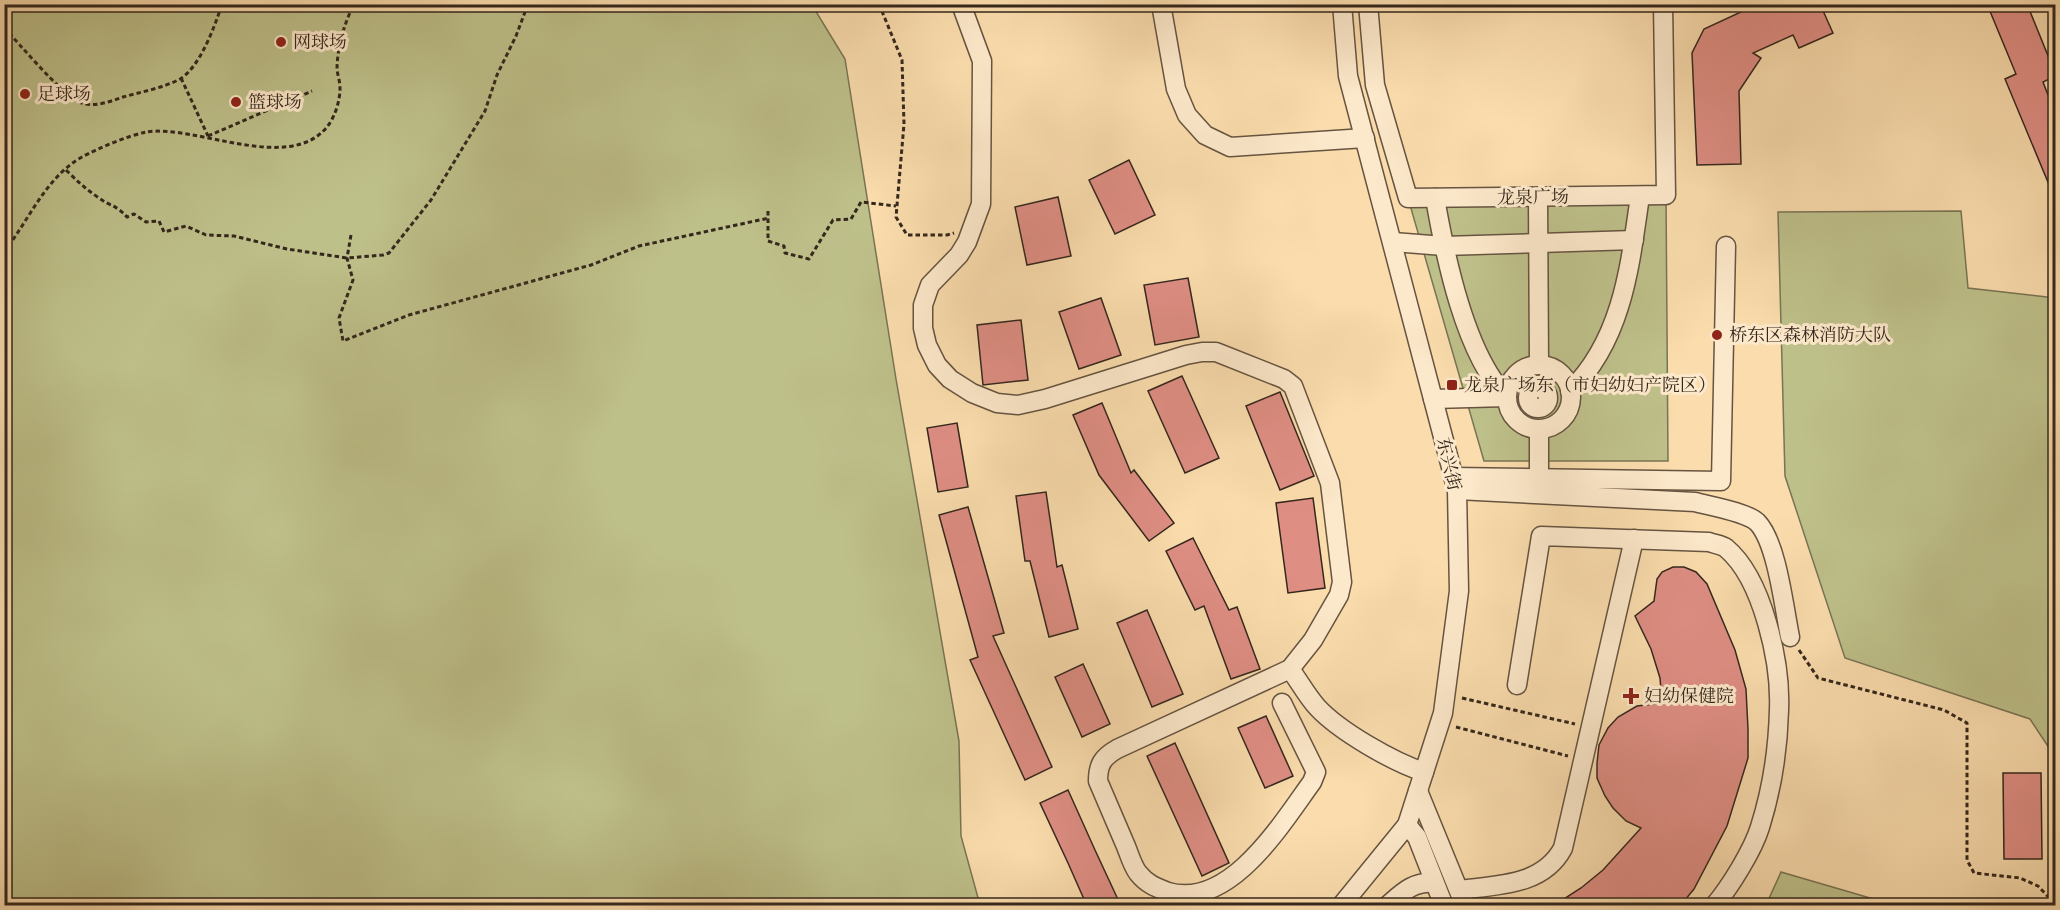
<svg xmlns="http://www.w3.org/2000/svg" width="2060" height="910" font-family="'IM FELL Great Primer','Noto Serif SC',serif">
	<rect width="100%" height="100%" fill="#fadcad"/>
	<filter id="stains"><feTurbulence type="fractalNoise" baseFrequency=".00333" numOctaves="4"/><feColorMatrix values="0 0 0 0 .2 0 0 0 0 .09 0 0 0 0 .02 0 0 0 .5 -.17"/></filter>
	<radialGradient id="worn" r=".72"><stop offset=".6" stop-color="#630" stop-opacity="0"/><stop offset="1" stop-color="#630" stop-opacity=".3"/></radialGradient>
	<g fill="#bec08a" stroke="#797454" stroke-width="1.5">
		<polygon points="5,4 812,5 845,59 896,379 959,741 961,836 980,905 5,905"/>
		<polygon points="1666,195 1668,461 1484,461 1408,198"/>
		<polygon points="1961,211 1968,288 2055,298 2055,757 2030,719 1845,658 1785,476 1778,212"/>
		<polygon points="1781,872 1894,905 1766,905"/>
	</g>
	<g fill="#df8e84" stroke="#34271d" stroke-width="1.5">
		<polygon points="1758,4 1820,4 1833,33 1799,48 1793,35 1753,53 1761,58 1739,91 1741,164 1697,165 1692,53 1704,29"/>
		<polygon points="1987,4 2027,4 2055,73 2055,76 2043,82 2055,113 2055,199 2005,79 2016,74"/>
		<polygon points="1129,160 1155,215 1115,234 1089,180"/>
		<polygon points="1058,197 1071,256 1027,265 1015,207"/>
		<polygon points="1188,278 1199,337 1155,345 1144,285"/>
		<polygon points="1101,298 1121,355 1079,369 1059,312"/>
		<polygon points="1021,320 1028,380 983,385 977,325"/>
		<polygon points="1182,376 1219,458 1185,473 1148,391"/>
		<polygon points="1280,392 1314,476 1280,490 1246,406"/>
		<polygon points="1102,403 1131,473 1134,470 1174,523 1149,541 1099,475 1073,415"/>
		<polygon points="957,423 968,487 938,492 927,428"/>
		<polygon points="1046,492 1057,567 1062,565 1078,629 1049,637 1030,561 1025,561 1016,496"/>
		<polygon points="1313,498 1325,588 1288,593 1276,503"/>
		<polygon points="968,507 1004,633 993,636 1052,767 1025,780 970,660 978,657 939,515"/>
		<polygon points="1193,538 1229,610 1237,607 1260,669 1231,679 1204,606 1195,610 1166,551"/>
		<polygon points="1673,567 1684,567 1696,572 1707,584 1735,650 1746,689 1748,729 1748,758 1727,826 1694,889 1680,906 1553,906 1581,888 1603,870 1641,828 1626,821 1613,808 1605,796 1597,778 1597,763 1599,745 1608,728 1618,717 1637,706 1662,703 1660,678 1651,649 1635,616 1654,601 1657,579 1662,572"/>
		<polygon points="1147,610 1183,694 1152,707 1117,623"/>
		<polygon points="1083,664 1110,724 1082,737 1055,677"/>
		<polygon points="1266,716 1293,776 1265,788 1238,728"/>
		<polygon points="1175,743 1229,863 1202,876 1147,756"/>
		<polygon points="2003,773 2041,773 2042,859 2004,859"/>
		<polygon points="1068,790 1095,850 1121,906 1087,906 1068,863 1040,803"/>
	</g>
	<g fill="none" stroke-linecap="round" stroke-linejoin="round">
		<defs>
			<g id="minor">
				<path d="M961 4 982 61 981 204 967 242 959 255 930 285 923 305V328L927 345 937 365 950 379 972 393 997 403 1018 405 1045 399 1186 355 1202 352H1216L1284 379 1293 386 1330 483 1342 582 1339 595 1313 640 1290 669 1117 749C1103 757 1098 764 1098 781 1107 802 1116 823 1125 844 1129 853 1132 865 1138 873 1147 884 1155 887 1168 892 1230 910 1282 823 1312 782L1316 772 1282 703"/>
				<polyline points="1161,4 1176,89 1187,115 1205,135 1230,147 1365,138"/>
				<polyline points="1368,4 1375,85 1408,198 1666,195 1663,4"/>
				<polyline points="1538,197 1539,365"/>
				<path d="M1435 198C1445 256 1465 355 1507 397"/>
				<polyline points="1393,242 1444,246 1634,240"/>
				<circle cx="1539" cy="397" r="32"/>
				<circle cx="1538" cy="398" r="10"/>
				<path d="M1570 391C1623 339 1630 265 1640 196"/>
				<polyline points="1433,399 1507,397"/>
				<polyline points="1539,430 1539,478"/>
				<polyline points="1453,477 1721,481 1726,246"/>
				<path d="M1457 490 1695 502C1710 506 1746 512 1757 522 1777 542 1784 608 1790 637"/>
				<path d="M1290 669C1299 681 1307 696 1317 707 1339 731 1393 762 1424 772"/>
				<path d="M1517 685 1541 536 1709 542C1714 544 1722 545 1726 548 1763 579 1781 663 1779 710 1778 749 1772 789 1760 827 1753 850 1730 887 1714 906"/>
				<polyline points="1418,791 1465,906"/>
				<polyline points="1407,825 1417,837 1444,906"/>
				<path d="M1459 890C1497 885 1543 886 1563 848L1634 539"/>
				<polyline points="1341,906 1407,825 1443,713 1459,591 1457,490 1348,76 1342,4"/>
				<path d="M1387 906C1402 893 1413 881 1434 883"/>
			</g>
		</defs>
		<use href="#minor" stroke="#665441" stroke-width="21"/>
		<g stroke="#34271d" stroke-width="3" stroke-dasharray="4.5 3" stroke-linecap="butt">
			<polyline points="879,4 902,60 904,124 896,217 907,235 947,235 954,233"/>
			<path d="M4 28C21 45 60 93 79 102 93 108 109 102 123 97 141 92 163 88 180 79 200 67 215 26 222 4"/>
			<polyline points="181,78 208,136"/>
			<polyline points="208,136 312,91"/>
			<path d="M66 170C77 181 87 190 99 198 111 207 115 204 127 217L134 214 146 222 159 221 164 232 186 226 206 235 234 236 287 249 347 258 383 255 389 253 431 200 485 111 497 75 516 36 528 4"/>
			<polyline points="768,211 768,241 784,246 785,253 809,259 833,220 851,219 861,202 896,206"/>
			<polyline points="351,235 347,258 353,280 339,318 343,341 409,315 591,265 639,246 769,218"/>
			<path d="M4 252C29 220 46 177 82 157 99 148 127 136 146 132 196 124 288 174 327 127 335 117 340 101 340 88 340 82 338 76 337 70 337 48 344 24 354 4"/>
			<polyline points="1539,379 1539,388"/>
			<polyline points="1799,650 1818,678 1944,710 1967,723 1967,860 1974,873 2020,878 2038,886 2056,905"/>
			<polyline points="1462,698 1575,724"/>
			<polyline points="1456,727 1568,756"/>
		</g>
		<use href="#minor" stroke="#fce8ca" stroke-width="18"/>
	</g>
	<g fill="#8f2418" stroke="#fce8ca" stroke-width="2">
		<circle cx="281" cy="42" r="6"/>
		<circle cx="25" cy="94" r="6"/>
		<circle cx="236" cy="102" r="6"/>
		<circle cx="1717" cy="335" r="6"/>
		<rect x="1446" y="379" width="12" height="12" rx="3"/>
		<path d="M1628 687h6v6h6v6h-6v6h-6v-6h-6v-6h6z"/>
	</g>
	<g text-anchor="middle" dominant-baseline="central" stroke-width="6" stroke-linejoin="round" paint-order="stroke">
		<g font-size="18" fill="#34271d" stroke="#fce8ca" text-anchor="start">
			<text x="293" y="42">网球场</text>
			<text x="37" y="94">足球场</text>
			<text x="248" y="102">篮球场</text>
			<text x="1729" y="335">桥东区森林消防大队</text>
			<text x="1464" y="385">龙泉广场东（市妇幼妇产院区）</text>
			<text x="1644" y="696">妇幼保健院</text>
		</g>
		<g font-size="18" fill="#34271d" stroke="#fce8ca">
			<text transform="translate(1533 197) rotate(-1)">龙泉广场</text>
			<text transform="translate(1449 464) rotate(77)">东兴街</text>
		</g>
	</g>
	<rect width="2060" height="910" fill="none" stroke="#fadcad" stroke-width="24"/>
	<rect x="6" y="6" width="2048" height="898" fill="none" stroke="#34271d" stroke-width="3"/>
	<rect x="12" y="12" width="2036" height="886" fill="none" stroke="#34271d" stroke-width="1.5"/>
	<rect width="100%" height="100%" filter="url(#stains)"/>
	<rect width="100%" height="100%" fill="url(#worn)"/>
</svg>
